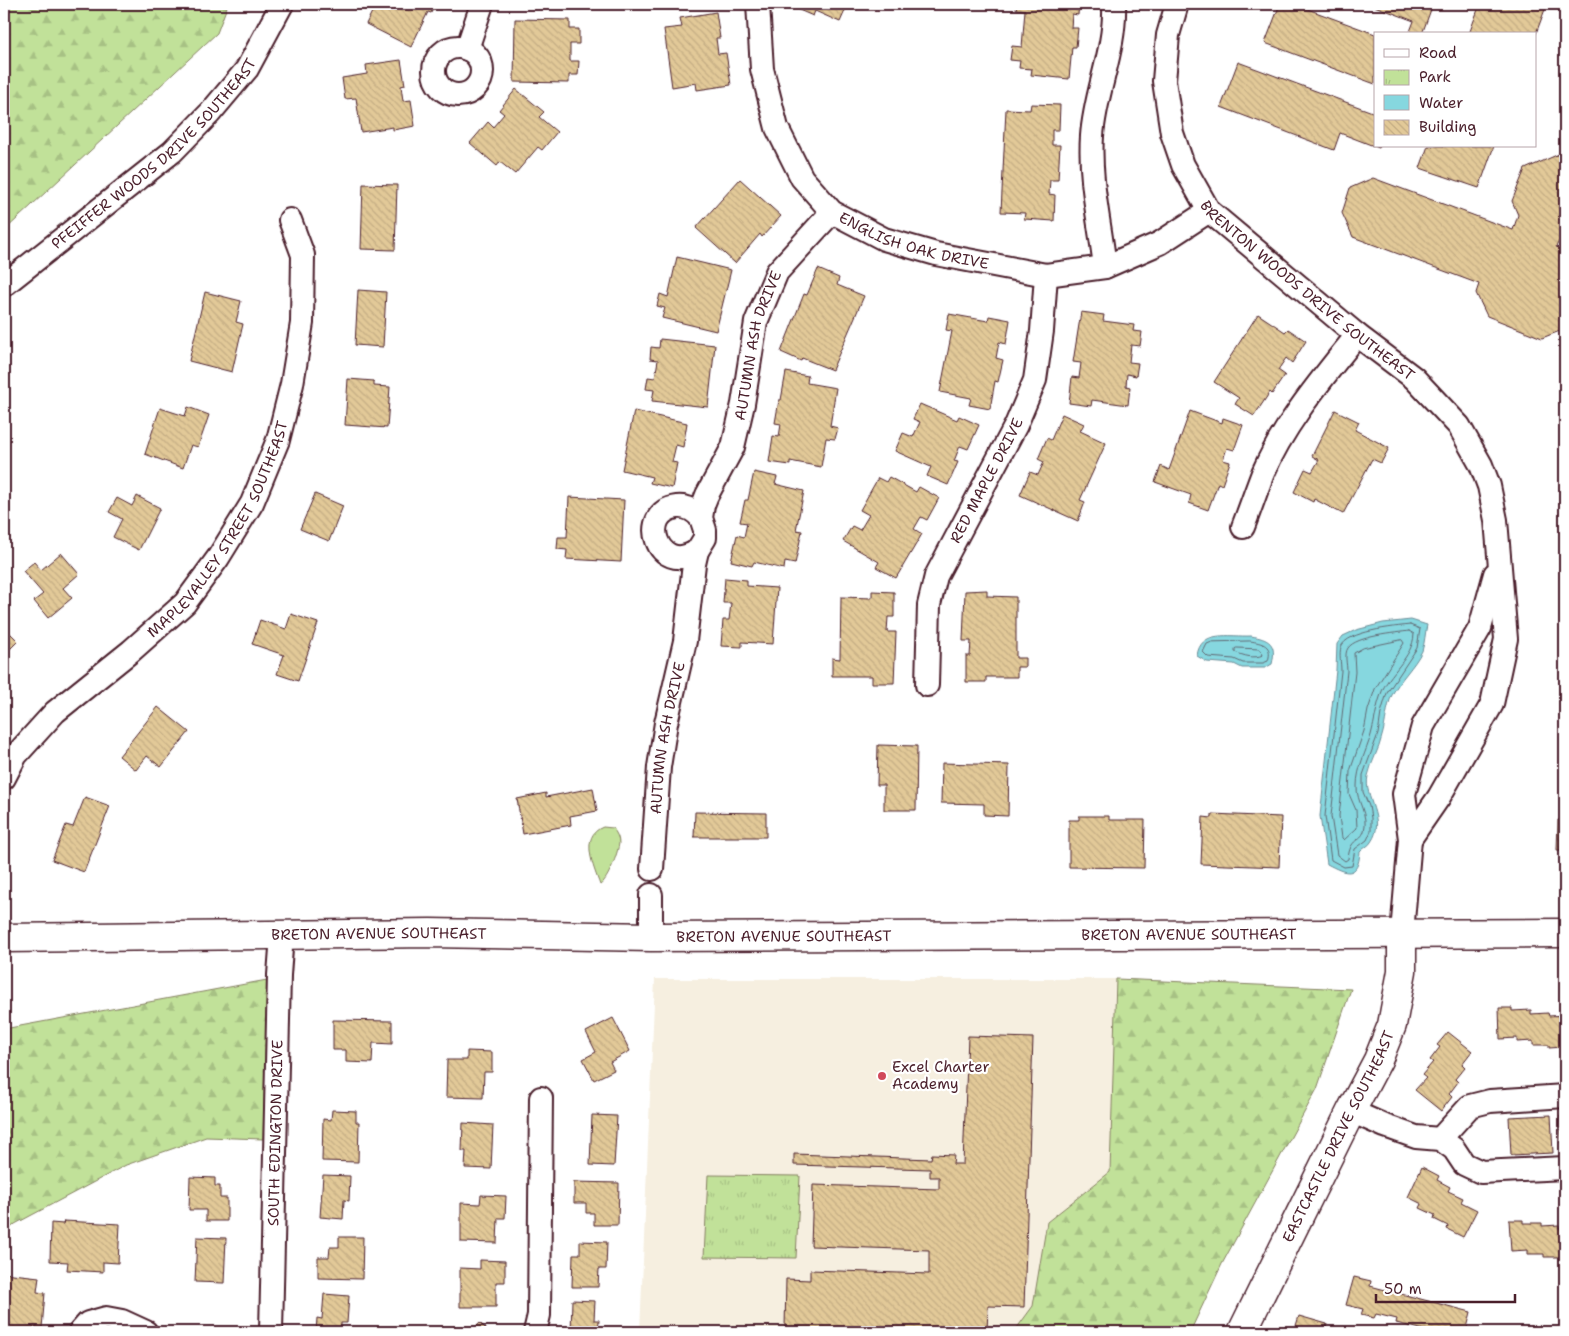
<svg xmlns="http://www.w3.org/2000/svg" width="1569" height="1336" font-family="'Shantell Sans',sans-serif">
	<defs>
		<pattern id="forest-firs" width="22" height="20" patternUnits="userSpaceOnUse" patternTransform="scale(1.25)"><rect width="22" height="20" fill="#c1e199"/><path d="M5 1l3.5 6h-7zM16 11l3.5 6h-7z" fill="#a7c184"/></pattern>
		<pattern id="park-tufts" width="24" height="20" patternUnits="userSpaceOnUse" patternTransform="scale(1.25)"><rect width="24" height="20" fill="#c1e199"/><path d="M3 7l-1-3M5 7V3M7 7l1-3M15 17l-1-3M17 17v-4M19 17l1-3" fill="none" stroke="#a7c184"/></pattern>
		<pattern id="building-back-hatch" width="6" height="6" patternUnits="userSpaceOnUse" patternTransform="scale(1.25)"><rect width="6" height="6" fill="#e2c998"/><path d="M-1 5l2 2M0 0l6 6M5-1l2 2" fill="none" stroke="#c3ac83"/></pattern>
	</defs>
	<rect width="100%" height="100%" fill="#fff"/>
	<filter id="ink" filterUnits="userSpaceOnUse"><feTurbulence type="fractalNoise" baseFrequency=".02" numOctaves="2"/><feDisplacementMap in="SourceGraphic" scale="10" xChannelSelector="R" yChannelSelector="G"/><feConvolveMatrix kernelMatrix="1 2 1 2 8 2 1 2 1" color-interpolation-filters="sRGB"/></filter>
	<g filter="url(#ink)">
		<polygon fill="#f6efe0" points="655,979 1116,979 1110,1172 1047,1222 1033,1306 1014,1332 640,1332"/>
		<path fill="#c1e199" stroke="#868062" d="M603 827 613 828C616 833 619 837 619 843 618 853 608 880 600 885 594 868 579 836 603 827Z"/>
		<g fill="url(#forest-firs)" stroke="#868062">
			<polygon points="4,4 228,4 217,33 4,231"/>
			<polygon points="1116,979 1351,989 1317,1089 1222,1264 1190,1332 1014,1332 1033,1306 1047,1222 1110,1172"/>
			<polygon points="267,980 263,1139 206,1137 126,1165 15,1224 4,1234 4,1029"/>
		</g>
		<polygon fill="url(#park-tufts)" stroke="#868062" points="708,1175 800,1176 796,1258 704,1257"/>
		<g fill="#86d7df" stroke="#6e8d97">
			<path d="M1411 620 1427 625C1425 633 1425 642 1422 651 1414 667 1400 679 1392 695 1386 708 1386 723 1382 736 1379 750 1371 762 1368 776 1363 798 1387 819 1371 842 1369 846 1363 848 1360 852 1358 879 1346 874 1327 864L1320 816 1336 670 1337 644 1343 636 1356 630 1383 623Z"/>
			<path d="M1251 636C1269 639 1277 643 1272 664L1265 668H1242L1234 664 1207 662 1197 656C1200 629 1230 637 1251 636Z"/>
		</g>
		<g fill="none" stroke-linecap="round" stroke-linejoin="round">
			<g stroke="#626973" stroke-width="1">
				<path d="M1410 625 1420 629 1417 648 1387 693 1381 713 1378 734 1363 775V792L1369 806 1371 818V831L1367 840 1355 849 1352 866 1344 867 1331 860 1325 816 1341 671C1341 663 1339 654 1341 647 1347 631 1394 627 1410 625Z"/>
				<path d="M1409 631 1414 634C1413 658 1388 673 1381 694 1376 707 1375 721 1371 735 1366 752 1357 768 1357 786 1356 802 1369 814 1364 831 1361 842 1350 837 1348 859L1345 861 1337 855 1331 816 1347 671C1347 664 1344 654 1348 648 1356 636 1396 633 1409 631Z"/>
				<polygon points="1402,640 1404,643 1375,689 1368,710 1364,731 1350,771 1349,794 1356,810 1357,828 1344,840 1342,838 1339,816 1355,672 1354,653 1363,648"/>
				<path d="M1250 641C1263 643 1273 645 1268 661L1263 663H1243L1234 659 1208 657 1203 652 1207 644 1212 642Z"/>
				<path d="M1237 648 1260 649 1263 655C1254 659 1244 656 1235 652V649Z"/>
			</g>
		</g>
		<g fill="url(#building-back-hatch)" stroke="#4a1f2b">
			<polygon points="376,4 435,4 431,13 428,12 411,47 366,24"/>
			<polygon points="785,4 848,4 840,22 815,11 813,16"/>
			<polygon points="1017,4 1079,4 1078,15 1072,14 1071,28 1078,28 1076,47 1072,47 1069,79 1031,75 1032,69 1019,68 1020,61 1010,60 1012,46 1022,47 1025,10 1016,9"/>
			<polygon points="1280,4 1294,4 1375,34 1375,84 1265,43"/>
			<polygon points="1369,4 1433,4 1422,34 1409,34 1414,21"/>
			<polygon points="1480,4 1547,4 1535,36 1535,34 1469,34"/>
			<polygon points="716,12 720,38 716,38 718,54 726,53 731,85 697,90 696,83 672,87 664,29 682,27 680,18"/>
			<polygon points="515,19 570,20 570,29 579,29 579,44 570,44 570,61 579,61 578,75 569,75 569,83 514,82"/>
			<polygon points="401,60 405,85 401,86 403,101 411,100 415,126 393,130 393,127 361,132 356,98 345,99 342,78 367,74 366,65"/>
			<polygon points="1238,62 1375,113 1375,146 1380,146 1379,148 1340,133 1334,150 1221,107"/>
			<polygon points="516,89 544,112 539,117 557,132 542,150 538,147 515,174 500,162 497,166 470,143 488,122 493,127 504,114 499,110"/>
			<polygon points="1031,104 1060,105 1059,130 1052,130 1052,145 1060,145 1058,180 1050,180 1049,194 1055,195 1054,221 1024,219 1025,213 1001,212 1006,109 1030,110"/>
			<polygon points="1428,146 1494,146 1479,188 1420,168"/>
			<polygon points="1559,154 1565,156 1565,240 1559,241 1556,247 1565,250 1565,329 1542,338 1487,316 1476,293 1479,284 1353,237 1342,213 1350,188 1373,178 1513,230 1518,215 1512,201 1525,169"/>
			<polygon points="740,179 781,216 762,237 760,234 735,263 696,228"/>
			<polygon points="363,184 397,185 395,250 361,249"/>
			<polygon points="677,257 731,270 716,331 662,318 665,308 657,306 660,294 668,297"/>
			<polygon points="818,269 839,278 837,285 864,296 832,370 802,358 801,361 781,352 804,294 807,295"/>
			<polygon points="358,290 386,292 383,347 355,345"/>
			<polygon points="205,292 241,301 236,322 243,324 232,372 189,361"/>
			<polygon points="1081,312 1104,315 1103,321 1134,325 1133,331 1142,332 1140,346 1131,345 1129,362 1138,363 1136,376 1127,374 1126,386 1130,387 1128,405 1092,400 1091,406 1069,403 1072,377 1079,378 1081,363 1073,362"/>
			<polygon points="949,314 988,321 989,316 1010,320 1006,344 999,342 996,358 1003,360 998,382 995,381 990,409 969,405 971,398 940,392 952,331 946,330"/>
			<polygon points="1258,314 1285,332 1288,329 1306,341 1292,363 1286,358 1278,370 1285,375 1272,394 1270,392 1254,416 1235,404 1239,398 1214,382"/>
			<polygon points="660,339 715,345 708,407 652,401 654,390 646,389 648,377 655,378 658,360 650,359 651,347 659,348"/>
			<polygon points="786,372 808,376 807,383 836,388 830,426 838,428 835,439 826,438 821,467 790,461 790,465 769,462 773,436 779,437 781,424 775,423 779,400 781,400"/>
			<polygon points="348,379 374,381 374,386 390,387 387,428 345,425"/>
			<polygon points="920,404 957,420 959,416 979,425 968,449 960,446 954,461 958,462 948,485 927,476 931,467 895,451 903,433 913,437 920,422 913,419"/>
			<polygon points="188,407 209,415 198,447 191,445 183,468 145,454 160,408 185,416"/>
			<polygon points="1335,410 1359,422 1355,430 1389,448 1381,463 1372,459 1343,514 1314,499 1313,502 1294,492 1305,469 1312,472 1319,460 1312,456"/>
			<polygon points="634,411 687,423 683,447 676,445 672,462 677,463 672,488 650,483 652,477 622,470"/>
			<polygon points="1190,411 1222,423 1223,418 1243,425 1234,450 1227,448 1223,460 1230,462 1222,485 1218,483 1208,510 1189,503 1191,495 1155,482 1161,466 1169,470"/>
			<polygon points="1062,414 1084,424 1080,431 1106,443 1080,500 1085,502 1078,521 1020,495 1030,472 1038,475 1044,462 1038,459 1047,438 1051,440"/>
			<polygon points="754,472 777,477 775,484 804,491 796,530 802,531 795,564 785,562 784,569 754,562 752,566 731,561 737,535 744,537 747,523 740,522 745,500 748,500"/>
			<polygon points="889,477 916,492 919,487 939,498 927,520 921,517 914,529 922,534 896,578 876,567 879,562 843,541 852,526 860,530 869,515 860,510 878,478 886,482"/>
			<polygon points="315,494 343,506 329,541 300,529"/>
			<polygon points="137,496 160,508 139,550 113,537 122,519 109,512 117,498 132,506"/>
			<polygon points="569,497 624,500 621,562 566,559 567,550 557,549 558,537 567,537"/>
			<polygon points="61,553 79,574 63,588 72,598 48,618 34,601 43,594 23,571 34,562 41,570"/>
			<polygon points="725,578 747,580 747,586 777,588 773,644 742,642 742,647 721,646 723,620 729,620 731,603 723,603"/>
			<polygon points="987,590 987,596 1016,597 1016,658 1025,658 1025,667 1017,667 1017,677 986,677 986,682 966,682 966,656 970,656 971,641 963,641 965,591"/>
			<polygon points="872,591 894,592 894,617 888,617 887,632 896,632 894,683 872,683 872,676 832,676 832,658 840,659 841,597 872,598"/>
			<polygon points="291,614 318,623 298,681 277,674 284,655 252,644 260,620 286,629"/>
			<polygon points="4,627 18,641 4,655"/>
			<polygon points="158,707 189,732 161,767 147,756 136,770 119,756"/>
			<polygon points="878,745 917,746 916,810 884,810 884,785 877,785"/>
			<polygon points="942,763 1009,765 1008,816 984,815 984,804 941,803"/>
			<polygon points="593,788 597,811 570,816 571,825 523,834 517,799 546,793 546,797"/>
			<polygon points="85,797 110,806 84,872 52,860 66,825 73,827"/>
			<polygon points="695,812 766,813 766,837 694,837"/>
			<polygon points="1212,814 1281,817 1279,867 1201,864 1203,817 1212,818"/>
			<polygon points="1079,816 1109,816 1109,820 1145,820 1144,868 1069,867 1069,820 1079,820"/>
			<polygon points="1558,820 1565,820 1565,850 1557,850"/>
			<polygon points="1499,1008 1512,1008 1512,1011 1531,1010 1531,1014 1548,1013 1549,1016 1565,1015 1565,1047 1549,1048 1549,1045 1533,1045 1533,1041 1517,1042 1517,1038 1500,1039"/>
			<polygon points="613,1018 630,1051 610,1062 614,1070 594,1080 583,1059 596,1052 586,1032"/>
			<polygon points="333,1020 392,1021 392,1044 373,1043 372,1063 346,1062 346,1050 333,1050"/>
			<polygon points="1448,1032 1472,1051 1462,1064 1465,1067 1455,1079 1458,1082 1449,1094 1452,1097 1441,1111 1415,1090 1426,1078 1422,1075 1433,1062 1430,1060 1440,1047 1437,1045"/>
			<polygon points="968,1036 1033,1038 1024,1307 988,1306 987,1332 808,1332 808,1329 785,1329 786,1279 810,1280 810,1270 929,1274 929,1250 811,1246 813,1185 939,1189 939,1177 930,1177 930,1169 794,1165 794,1154 931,1159 932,1154 954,1155 953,1164 963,1164"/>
			<polygon points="467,1051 492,1052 492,1072 484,1072 483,1098 446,1097 447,1060 467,1060"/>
			<polygon points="332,1110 356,1111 356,1122 359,1122 358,1162 322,1161 323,1119 331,1120"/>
			<polygon points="592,1115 617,1116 614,1166 590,1165"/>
			<polygon points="1551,1115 1553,1153 1511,1155 1509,1117"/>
			<polygon points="1560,1115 1565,1115 1565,1154 1562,1154"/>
			<polygon points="463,1123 493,1125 491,1169 465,1168 466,1151 462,1151"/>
			<polygon points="1422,1167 1439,1176 1437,1180 1450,1187 1448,1191 1463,1198 1461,1202 1477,1210 1463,1237 1447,1229 1448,1226 1434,1219 1435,1215 1420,1208 1422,1204 1408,1197"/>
			<polygon points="323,1175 350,1176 349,1201 344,1200 343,1219 320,1217"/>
			<polygon points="190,1177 215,1178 215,1186 220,1186 220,1198 227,1198 227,1221 206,1221 206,1210 189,1210"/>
			<polygon points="574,1182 619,1183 618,1225 594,1225 594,1213 586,1213 586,1203 574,1203"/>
			<polygon points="481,1195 506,1196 505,1218 498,1218 497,1243 461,1242 461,1203 480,1204"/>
			<polygon points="1509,1220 1523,1220 1523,1223 1542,1223 1542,1226 1559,1225 1559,1228 1565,1228 1565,1260 1560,1260 1560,1257 1544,1257 1544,1254 1528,1254 1528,1250 1511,1251"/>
			<polygon points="64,1221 120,1224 118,1263 103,1262 103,1272 67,1270 68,1262 50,1261 51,1223 63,1224"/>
			<polygon points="197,1237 226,1238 224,1283 195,1282"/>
			<polygon points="339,1237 363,1237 362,1279 318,1278 318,1257 329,1257 330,1247 339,1247"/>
			<polygon points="580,1241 607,1242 606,1269 599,1269 598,1287 572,1287 573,1254 580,1254"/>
			<polygon points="480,1260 505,1261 505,1282 496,1282 496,1307 460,1307 460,1268 480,1269"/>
			<polygon points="4,1273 39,1277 37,1292 45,1293 42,1328 33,1327 32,1332 4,1332"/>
			<polygon points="1354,1277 1371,1281 1370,1286 1471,1312 1466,1332 1433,1332 1396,1323 1397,1319 1376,1314 1374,1318 1361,1315 1363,1309 1346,1305"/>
			<polygon points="324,1294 349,1296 347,1323 341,1323 341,1332 316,1332 317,1318 322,1319"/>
			<polygon points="572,1300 595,1301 594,1320 599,1320 598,1332 571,1332"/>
			<polygon points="1299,1316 1327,1324 1325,1332 1294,1332"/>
			<polygon points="480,1323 489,1332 470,1332"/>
		</g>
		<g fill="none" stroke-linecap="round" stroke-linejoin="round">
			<defs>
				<g id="street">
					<path id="s1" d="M758 4 762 69 777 128 802 178 832 212 884 239 936 254 1046 275 1105 267 1160 243 1209 211"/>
					<path id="s2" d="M1177 4 1168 35 1164 81 1172 133 1183 165 1209 211 1357 335 1414 378 1459 426 1481 465 1489 486 1496 520 1506 639 1492 704 1439 797 1410 839"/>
					<circle cx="458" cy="71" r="24"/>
					<polyline points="467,49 482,4"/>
					<path d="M1105 267C1100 223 1089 180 1092 136 1095 92 1116 49 1114 4"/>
					<path id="s3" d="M4 285 172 152 210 113 247 69 282 4"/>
					<path d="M1243 527C1250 509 1256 491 1263 473 1285 422 1323 378 1357 335"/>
					<path d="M697 551C657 577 637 512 677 507 687 506 694 510 701 518"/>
					<path id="s4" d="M927 685 929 605 936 576 1016 425 1035 380 1042 331 1046 275"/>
					<path id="s5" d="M4 778 16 755 55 712 131 651 185 603 218 558 252 503 278 440 292 384 302 323 303 255 290 220"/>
					<path id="s6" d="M652 869 659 767 666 723 685 641 694 564 697 551 705 538V530L701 518 703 505 707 495 733 447 743 404 756 322 777 272 832 212"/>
					<polyline points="651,895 651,937"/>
					<polyline points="1402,933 1410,839 1404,794 1423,726 1480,628 1495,574"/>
					<polyline points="1351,1111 1385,1126 1416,1137 1440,1139 1454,1149 1464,1164 1481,1172 1565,1168"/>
					<polyline points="1440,1139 1470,1106 1490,1101 1565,1096"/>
					<polyline points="80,1332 88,1323 106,1318 122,1321 146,1332"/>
					<path id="s7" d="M271 1332 279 975 282 935"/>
					<polyline points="535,1332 539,1315 541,1098"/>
				</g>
				<g id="secondary">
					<path id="s8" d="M4 938 430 933 651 937 1565 933"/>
					<path id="s9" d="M1242 1332 1351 1111 1378 1060 1392 1025 1402 971V933"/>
				</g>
			</defs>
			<use href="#street" stroke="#4a1f2b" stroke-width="26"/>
			<use href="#secondary" stroke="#4a1f2b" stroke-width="31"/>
			<use href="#street" stroke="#fff" stroke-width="22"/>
			<use href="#secondary" stroke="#fff" stroke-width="28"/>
		</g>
	</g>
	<circle fill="#d1495b" stroke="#fff" stroke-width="2" cx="882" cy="1076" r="5"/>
	<g text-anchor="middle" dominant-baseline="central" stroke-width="4.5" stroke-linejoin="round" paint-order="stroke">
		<g font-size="15" fill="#4a1f2b" stroke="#fff">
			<text stroke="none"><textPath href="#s3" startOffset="200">PFEIFFER WOODS DRIVE SOUTHEAST</textPath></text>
			<text stroke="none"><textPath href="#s1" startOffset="315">ENGLISH OAK DRIVE</textPath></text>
			<text stroke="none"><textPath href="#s2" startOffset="344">BRENTON WOODS DRIVE SOUTHEAST</textPath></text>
			<text stroke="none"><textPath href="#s6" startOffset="541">AUTUMN ASH DRIVE</textPath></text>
			<text stroke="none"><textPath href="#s4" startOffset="218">RED MAPLE DRIVE</textPath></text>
			<text stroke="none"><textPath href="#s5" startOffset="334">MAPLEVALLEY STREET SOUTHEAST</textPath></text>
			<text stroke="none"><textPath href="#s6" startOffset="132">AUTUMN ASH DRIVE</textPath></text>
			<text stroke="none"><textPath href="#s8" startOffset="1185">BRETON AVENUE SOUTHEAST</textPath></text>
			<text stroke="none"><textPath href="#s8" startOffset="375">BRETON AVENUE SOUTHEAST</textPath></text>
			<text stroke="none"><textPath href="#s8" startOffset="780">BRETON AVENUE SOUTHEAST</textPath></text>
			<text stroke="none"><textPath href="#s7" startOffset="199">SOUTH EDINGTON DRIVE</textPath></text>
			<text stroke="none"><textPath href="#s9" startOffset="218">EASTCASTLE DRIVE SOUTHEAST</textPath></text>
		</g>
		<g font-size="15" fill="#4a1f2b" stroke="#fff" text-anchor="start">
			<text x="892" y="1067">Excel Charter<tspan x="892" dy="17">Academy</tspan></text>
		</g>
	</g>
	<rect width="1569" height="1336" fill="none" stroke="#fff" stroke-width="20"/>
	<rect x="10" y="10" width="1549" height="1316" fill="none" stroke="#4a1f2b" stroke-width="2" filter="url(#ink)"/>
	<rect x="1374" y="32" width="162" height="115" fill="#ffffff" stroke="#b7a5aa"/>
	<rect x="1384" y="49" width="25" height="8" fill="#ffffff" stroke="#b7a5aa"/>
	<text x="1419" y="58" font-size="15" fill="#4a1f2b">Road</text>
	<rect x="1384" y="70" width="25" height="15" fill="url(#park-tufts)" stroke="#b7a5aa"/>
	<text x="1419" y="82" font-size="15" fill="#4a1f2b">Park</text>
	<rect x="1384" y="95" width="25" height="15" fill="#86d7df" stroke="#b7a5aa"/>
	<text x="1419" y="108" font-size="15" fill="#4a1f2b">Water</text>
	<rect x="1384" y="120" width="25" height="15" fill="url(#building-back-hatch)" stroke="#b7a5aa"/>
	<text x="1419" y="132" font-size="15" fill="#4a1f2b">Building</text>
	<path d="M1376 1294v8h139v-8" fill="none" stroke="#4a1f2b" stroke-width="2.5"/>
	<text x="1384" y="1294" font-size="15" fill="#4a1f2b" stroke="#ffffff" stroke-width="4" paint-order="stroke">50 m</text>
</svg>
